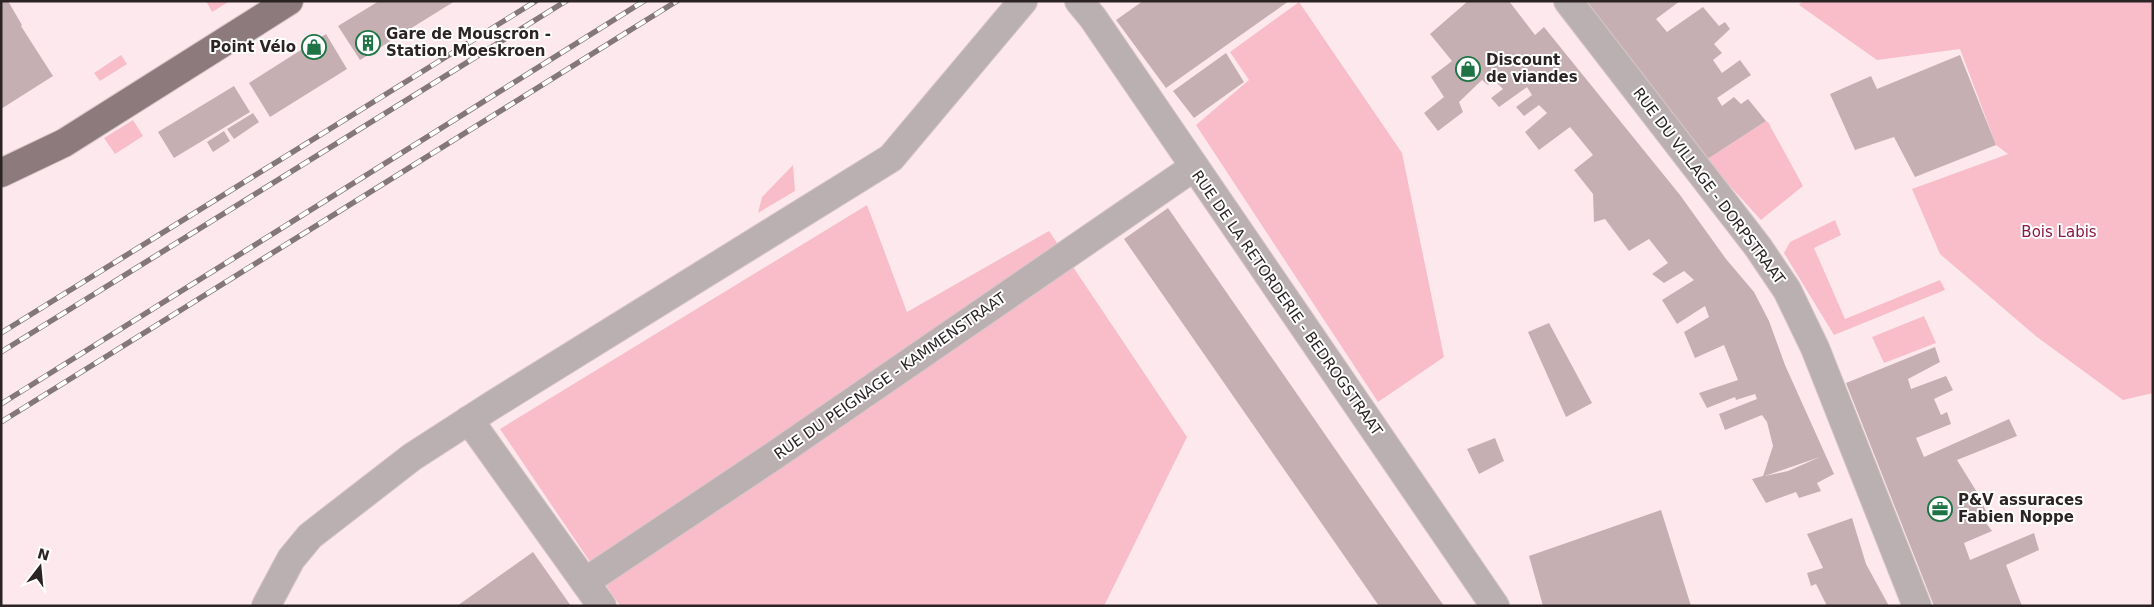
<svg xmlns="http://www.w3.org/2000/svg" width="2154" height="607" font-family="'DejaVu Sans',sans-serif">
	<rect width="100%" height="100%" fill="#fde9ed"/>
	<g fill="#f8bdc9">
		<polygon points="206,1 230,1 212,12"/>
		<polygon points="1803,1 2153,1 2153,393 2123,400 2037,337 1940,254 1912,189 2008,154 1996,145 1960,49 1877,60 1799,5"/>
		<polygon points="1299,2 1402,153 1444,357 1378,402 1196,125 1249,80 1230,52"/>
		<polygon points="121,55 127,64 100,81 94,73"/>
		<polygon points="133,120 143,136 115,154 104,138"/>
		<polygon points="1766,121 1768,122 1803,186 1761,220 1706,160"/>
		<polygon points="793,165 795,191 758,213 762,197"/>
		<polygon points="867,205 907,312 1049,231 1187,437 1104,606 620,606 500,429"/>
		<polygon points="1835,220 1841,235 1814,248 1845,319 1940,280 1945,290 1834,335 1784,253 1790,242"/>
		<polygon points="1924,316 1936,343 1884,363 1872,337"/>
	</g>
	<g fill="#c6afb3" fill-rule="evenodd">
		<polygon points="1,1 8,1 22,25 21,26 53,76 1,109"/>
		<polygon points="379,1 455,1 360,60 338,26"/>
		<polygon points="1143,1 1289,1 1166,88 1116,20"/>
		<path d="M1468 1H1509L1535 35 1544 27 1680 195 1726 259 1754 292 1769 321 1785 365 1834 474 1817 483 1821 491 1799 498 1796 492 1766 503 1752 479 1763 476 1773 446 1767 422 1762 415 1725 430 1719 414 1757 399 1755 394 1736 400 1735 397 1707 408 1699 393 1738 380 1724 345 1695 358 1684 332 1709 317 1705 306 1677 324 1662 300 1694 280 1684 271 1664 283 1652 274 1668 263 1649 239 1629 251 1605 219 1594 222 1593 194 1574 170 1593 155 1570 127 1539 150 1525 132 1547 113 1539 105 1524 116 1516 107 1532 95 1527 87 1499 107 1491 98 1503 89 1494 80 1488 85 1482 80 1459 102 1463 112 1438 131 1424 113 1444 97 1431 77 1452 61 1430 34ZM1820 457 1788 471 1765 476Z"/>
		<polygon points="1583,1 1680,1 1656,19 1667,32 1703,7 1719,26 1725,22 1730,29 1714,44 1722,53 1713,60 1722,73 1740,60 1751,75 1717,98 1722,106 1734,97 1741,104 1748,99 1766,121 1706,160"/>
		<polygon points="326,34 347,69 270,117 249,83"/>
		<polygon points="1226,53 1244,82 1194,118 1173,91"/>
		<polygon points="1960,55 1996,145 1915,177 1894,137 1855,150 1830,94 1871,76 1877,89"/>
		<polygon points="234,86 250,112 174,158 158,132"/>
		<polygon points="253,113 259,122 234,139 227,129"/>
		<polygon points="224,131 230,141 213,152 207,142"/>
		<polygon points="1168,208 1444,606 1379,606 1124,239"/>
		<polygon points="1549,323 1592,403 1566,417 1528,332"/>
		<polygon points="1935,347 1940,362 1908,379 1911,389 1946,376 1953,390 1934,399 1941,415 1947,412 1951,424 1916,438 1924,457 2009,419 2017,436 1957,460 1980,497 1990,521 1986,523 1992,531 1964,543 1970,560 2034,533 2039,550 2006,565 2022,606 1934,606 1846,383"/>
		<polygon points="1495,438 1504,461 1479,474 1467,449"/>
		<polygon points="1661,510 1691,606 1543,606 1529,556"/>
		<polygon points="1852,518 1866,564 1889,606 1827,606 1816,584 1811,586 1807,573 1823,568 1807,534"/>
		<polygon points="533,552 571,606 457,606"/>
	</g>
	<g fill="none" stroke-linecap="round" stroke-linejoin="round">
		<defs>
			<g id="minor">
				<polyline points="1079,1 1093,18 1495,606"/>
				<polyline points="1568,1 1758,247 1787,290 1815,348 1917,606"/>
				<polyline points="469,420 602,606"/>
				<polyline points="585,582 775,455 1194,167"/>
				<polyline points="266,606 291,559 310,536 412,457 491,406 891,158 1023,1"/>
			</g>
			<polyline id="major" points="1,173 64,143 289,1"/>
		</defs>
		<use href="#minor" stroke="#d7c5c9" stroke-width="30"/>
		<use href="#major" stroke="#d7c5c9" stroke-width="30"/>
		<use href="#minor" stroke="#baafb1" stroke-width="28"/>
		<use href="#major" stroke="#8c7a7d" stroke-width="28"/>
		<defs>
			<g id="rail">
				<polyline points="1,333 536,1"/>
				<polyline points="1,352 566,1"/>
				<polyline points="1,404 644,1"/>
				<polyline points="1,422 677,1"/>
			</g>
		</defs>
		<use href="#rail" stroke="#84777a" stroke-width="5.5"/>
		<use href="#rail" stroke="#fff" stroke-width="4" stroke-dasharray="11" stroke-linecap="butt"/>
	</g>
	<defs>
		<symbol id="building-ring" viewBox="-11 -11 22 22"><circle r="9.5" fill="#fff" stroke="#1f7446" stroke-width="1.5"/><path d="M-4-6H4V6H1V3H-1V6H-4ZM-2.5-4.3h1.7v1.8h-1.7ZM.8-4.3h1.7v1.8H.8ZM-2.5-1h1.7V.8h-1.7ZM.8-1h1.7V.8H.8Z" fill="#1f7446"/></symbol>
		<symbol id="shop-ring" viewBox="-11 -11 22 22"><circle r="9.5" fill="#fff" stroke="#1f7446" stroke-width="1.5"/><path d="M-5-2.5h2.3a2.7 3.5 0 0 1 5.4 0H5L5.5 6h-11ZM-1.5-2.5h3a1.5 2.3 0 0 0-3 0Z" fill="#1f7446"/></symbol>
		<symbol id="office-ring" viewBox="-11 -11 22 22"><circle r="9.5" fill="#fff" stroke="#1f7446" stroke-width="1.5"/><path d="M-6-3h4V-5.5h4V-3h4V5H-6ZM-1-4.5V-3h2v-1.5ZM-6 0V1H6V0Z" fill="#1f7446"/></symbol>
	</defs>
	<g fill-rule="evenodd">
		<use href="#building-ring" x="354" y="29" width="28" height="28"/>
		<use href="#shop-ring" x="300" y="33" width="28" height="28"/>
		<use href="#shop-ring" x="1454" y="55" width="28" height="28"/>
		<use href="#office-ring" x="1926" y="495" width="28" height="28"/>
	</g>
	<g text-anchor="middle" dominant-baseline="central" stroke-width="4" stroke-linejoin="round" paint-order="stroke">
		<g font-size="15" font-weight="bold" fill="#2b2324" stroke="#fff" text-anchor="start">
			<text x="386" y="34">Gare de Mouscron -<tspan x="386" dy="17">Station Moeskroen</tspan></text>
			<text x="296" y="47" text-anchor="end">Point Vélo</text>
			<text x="1486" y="60">Discount<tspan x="1486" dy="17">de viandes</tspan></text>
			<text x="1958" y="500">P&amp;V assuraces<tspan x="1958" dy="17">Fabien Noppe</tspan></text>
		</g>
		<g font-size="15" fill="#2b2324" stroke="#fff">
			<text transform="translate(1709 186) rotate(53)">RUE DU VILLAGE - DORPSTRAAT</text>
			<text transform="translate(1287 303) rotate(55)">RUE DE LA RETORDERIE - BEDROGSTRAAT</text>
			<text transform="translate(890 376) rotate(-35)">RUE DU PEIGNAGE - KAMMENSTRAAT</text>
		</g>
		<g font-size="15" fill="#891741" stroke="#fff">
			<text x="2059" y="232">Bois Labis</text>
		</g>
	</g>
	<rect width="2154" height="607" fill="none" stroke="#2b2324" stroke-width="5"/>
	<g transform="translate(40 567) rotate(16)" stroke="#ffffff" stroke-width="4" paint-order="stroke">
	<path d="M0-4L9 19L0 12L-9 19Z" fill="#2b2324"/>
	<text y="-8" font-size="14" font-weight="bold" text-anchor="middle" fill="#2b2324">N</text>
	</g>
</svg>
